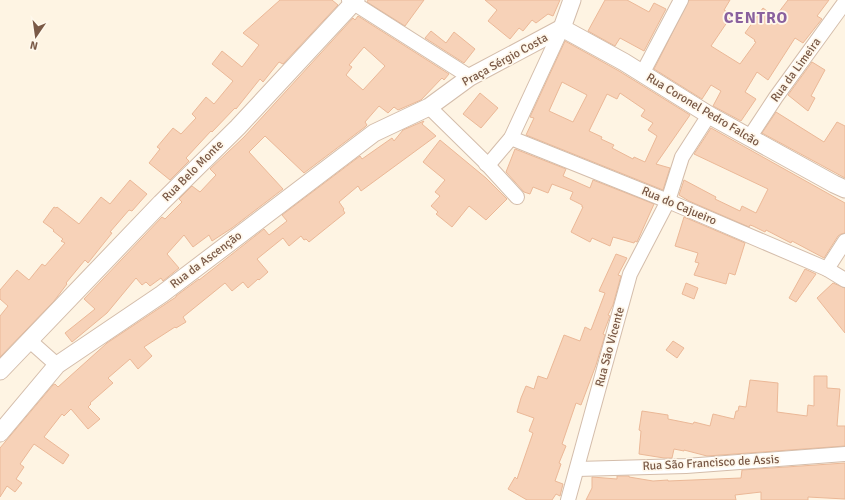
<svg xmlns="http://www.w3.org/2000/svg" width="845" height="500" font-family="Signika,sans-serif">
	<rect width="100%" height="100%" fill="#fef4e3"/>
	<g fill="#f7d2b8" stroke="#ebb897" fill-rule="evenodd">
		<polygon points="280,0 332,0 338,5 283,64 279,62 263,82 260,79 236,109 235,108 212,132 211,131 186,158 189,161 170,180 149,163 160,149 157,147 173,128 181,134 196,118 192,114 206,97 214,104 233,81 212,64 222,51 242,67 259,45 243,33"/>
		<polygon points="368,0 424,0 405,26 367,2"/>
		<polygon points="485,0 560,0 553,16 548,14 536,23 532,20 523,31 519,28 510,39 488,21 497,10"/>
		<polygon points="605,0 627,0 649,12 654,3 666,9 644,51 620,38 615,46 588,31"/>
		<polygon points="689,0 730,0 724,10 732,15 711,46 740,64 756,42 754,41 755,40 745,33 763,8 775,17 788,0 829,0 817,16 822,19 803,43 795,38 768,80 757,72 745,92 756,99 741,121 713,106 721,91 711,85 702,99 654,69"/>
		<path d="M358 16 449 74 444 80 442 78 421 100 398 110 394 107 388 113 379 106 365 122 367 125 365 127 304 173 265 136 249 152 283 189 232 228 212 241 209 235 193 247 184 235 167 254 179 268 163 281 161 278 150 286 146 282 142 285 136 278 107 313 72 342 65 333 95 309 84 299 162 217 165 219 182 202 179 199 192 186 200 192 216 175 210 169 244 137 353 18 355 20ZM364 47 385 66 363 90 346 75 352 67 349 65Z"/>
		<polygon points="431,31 446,43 454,32 475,49 464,63 425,38"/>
		<path d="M565 41 619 71 690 115 656 164 670 168 663 190 526 135 534 118 530 117ZM562 82 587 95 573 122 549 111ZM620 93 645 110 641 116 653 123 648 130 657 136 645 162 634 157 633 159 612 148 614 145 601 139 602 137 589 131 607 94 617 99Z"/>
		<polygon points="812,62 825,70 811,96 815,98 808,111 788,95"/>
		<polygon points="480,93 498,108 481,128 463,114"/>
		<polygon points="776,112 824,142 837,122 845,126 845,178 762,133"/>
		<polygon points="424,121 422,124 436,136 361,191 358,186 339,202 344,209 343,210 345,213 309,242 306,239 304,240 301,236 289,246 283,238 257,259 268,272 259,280 258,279 248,288 243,282 232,291 225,283 183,317 186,322 176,328 175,327 144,347 152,356 138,369 130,359 108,378 113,383 90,403 91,404 88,407 100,419 88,429 71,409 64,416 62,414 44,437 69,455 63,464 34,444 20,464 24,467 16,479 22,483 15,492 7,486 0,497 0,448 53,385 55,384 58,387 107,343 176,297 176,296 199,279 199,280 264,229 269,235 287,221 282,215 360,156 362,159 392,138 394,141 403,130"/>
		<polygon points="711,128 845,203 845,233 841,234 838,236 824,258 792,241 791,243 766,230 765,232 753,226 750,225 749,227 689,201 679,195 684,180 716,197 715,199 740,211 742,206 756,213 768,189 694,154"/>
		<polygon points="440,140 486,178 507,199 486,220 469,206 452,227 436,214 438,212 431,206 440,196 435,192 445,180 423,162"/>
		<polygon points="515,149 566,169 563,176 590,188 593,180 654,204 637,242 635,241 634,243 613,237 610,246 592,238 590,242 571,232 583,207 582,207 582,205 570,199 573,192 552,184 548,193 533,187 530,194 524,192 506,172"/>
		<polygon points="130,180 147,194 132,211 129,210 110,232 112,233 88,263 85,260 66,283 67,284 54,301 0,357 0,316 8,306 0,299 0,290 17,270 29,280 42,264 45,266 65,243 61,241 63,239 53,231 54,230 43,222 54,207 56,208 57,207 79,224 101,197 110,204"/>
		<polygon points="684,217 745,243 735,275 729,273 726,284 694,275 699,263 695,262 698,253 675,246"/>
		<polygon points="616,254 627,258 618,275 621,276 613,305 608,315 610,316 603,334 605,335 596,365 581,405 576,403 562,444 566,446 559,463 561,464 555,481 563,484 560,496 556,494 552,500 527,500 508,489 515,477 517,479 533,433 529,431 534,418 517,412 521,398 526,386 534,389 538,376 547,379 564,335 580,341 585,327 591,330 605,293 599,291"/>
		<polygon points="805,269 816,274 796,302 789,298"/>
		<polygon points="686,283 698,288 694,299 682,294"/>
		<polygon points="833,283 845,288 845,333 817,298"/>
		<polygon points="673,341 684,348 677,358 666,350"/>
		<polygon points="814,376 827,376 827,388 840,389 837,426 845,426 845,446 707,456 684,450 684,451 674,449 672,458 664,458 639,454 641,431 639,430 642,411 668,415 668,419 693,424 694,422 710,426 713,414 734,419 736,411 738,411 739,406 746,407 750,380 778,383 777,412 807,416 808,405 814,406"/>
		<polygon points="845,463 845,499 808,497 808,500 761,500 761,492 735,495 736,500 586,500 592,488 592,477 617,479 617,476 629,476 629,477 653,481 668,480 668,481 741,478 742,470"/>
	</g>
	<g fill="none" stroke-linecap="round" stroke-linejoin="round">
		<defs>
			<g id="minor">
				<polyline points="349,0 470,77"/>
				<polyline points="642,74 681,0"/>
				<polyline points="429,107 485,162 517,197"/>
				<polyline points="511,138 668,201 827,269 845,280"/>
				<polyline points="749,138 776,97 845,2"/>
				<polyline points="486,164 489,164 511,138 562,28"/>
				<polyline points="827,269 845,241"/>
				<polyline points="30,341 57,365"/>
				<polyline points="577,469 686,466 845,454"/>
				<polyline points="568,500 630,274 668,201 682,157 709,115"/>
			</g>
			<g id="tertiary">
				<polyline points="562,28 624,62 709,115 834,184 845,189"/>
				<polyline points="562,28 572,0"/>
				<polyline points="0,371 161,203 238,127 356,0"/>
				<polyline points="0,433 57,365 162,294 374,133 429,107 470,77 562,28"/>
			</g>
		</defs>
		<use href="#minor" stroke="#d4bdab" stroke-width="16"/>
		<use href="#tertiary" stroke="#d4bdab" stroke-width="19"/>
		<use href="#minor" stroke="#fff" stroke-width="14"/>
		<use href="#tertiary" stroke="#fff" stroke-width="17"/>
	</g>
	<g text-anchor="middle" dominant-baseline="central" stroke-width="3.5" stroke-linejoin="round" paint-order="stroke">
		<g font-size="12" fill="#7a5946" stroke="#fff8ec">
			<text transform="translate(505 60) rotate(-29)">Praça Sérgio Costa</text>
			<text transform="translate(796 70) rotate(-54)">Rua da Limeira</text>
			<text transform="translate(703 110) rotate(31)">Rua Coronel Pedro Falcão</text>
			<text transform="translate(193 171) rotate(-45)">Rua Belo Monte</text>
			<text transform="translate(679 206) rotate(23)">Rua do Cajueiro</text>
			<text transform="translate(206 260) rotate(-37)">Rua da Ascenção</text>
			<text transform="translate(610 347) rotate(-75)">Rua São Vicente</text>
			<text transform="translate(711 463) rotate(-3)">Rua São Francisco de Assis</text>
		</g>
		<g font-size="16" font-weight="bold" letter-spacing="1" fill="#8a619e" stroke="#fff8ec">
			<text x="756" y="18">CENTRO</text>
		</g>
	</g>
	<g transform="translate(36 36) rotate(193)" stroke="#fff8ec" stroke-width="3" paint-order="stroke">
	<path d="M0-3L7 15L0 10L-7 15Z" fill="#7a5946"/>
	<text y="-6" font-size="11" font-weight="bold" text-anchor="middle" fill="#7a5946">N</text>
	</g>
</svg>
